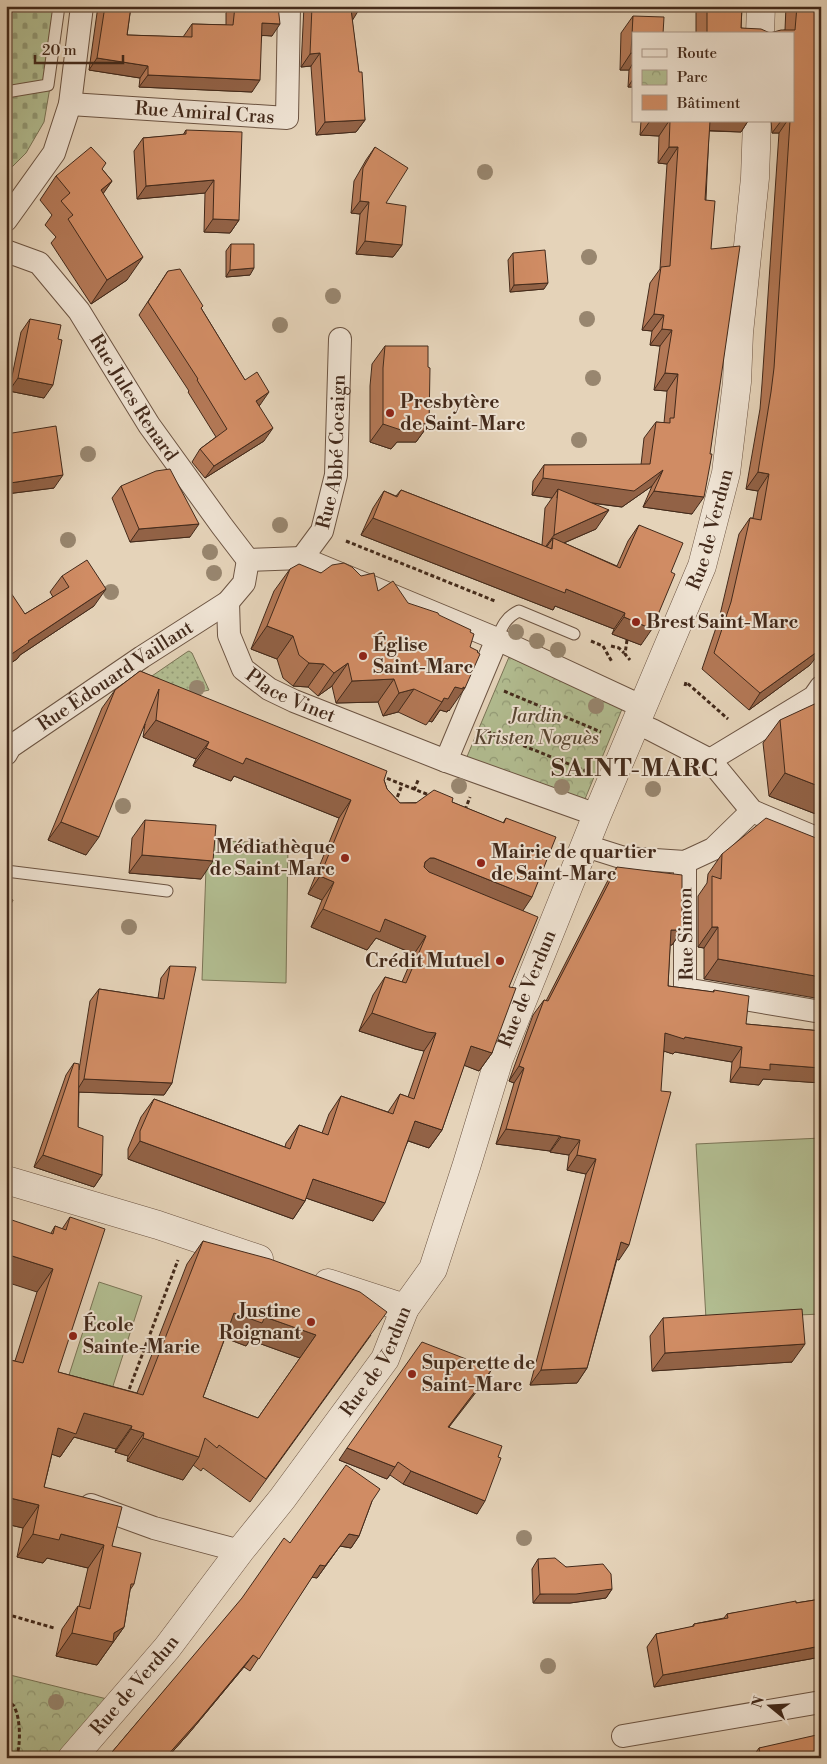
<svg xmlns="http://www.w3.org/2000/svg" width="827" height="1764" font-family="'Libre Bodoni',serif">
	<defs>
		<pattern id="grass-dots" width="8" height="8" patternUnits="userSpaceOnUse" patternTransform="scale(1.25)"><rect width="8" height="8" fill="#b2bd91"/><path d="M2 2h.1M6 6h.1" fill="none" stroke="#929a76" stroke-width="1.8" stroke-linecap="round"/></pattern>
		<pattern id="cemetery-stones" width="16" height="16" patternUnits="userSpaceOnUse" patternTransform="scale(1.25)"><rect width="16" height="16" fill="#b2bd91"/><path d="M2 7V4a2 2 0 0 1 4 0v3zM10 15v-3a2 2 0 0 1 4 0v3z" fill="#929a76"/></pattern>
		<pattern id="park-crowns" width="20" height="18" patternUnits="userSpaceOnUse" patternTransform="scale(1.25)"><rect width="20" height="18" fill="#b2bd91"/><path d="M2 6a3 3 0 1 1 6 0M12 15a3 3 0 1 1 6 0" fill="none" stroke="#929a76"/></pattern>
	</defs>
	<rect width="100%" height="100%" fill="#e5d3b9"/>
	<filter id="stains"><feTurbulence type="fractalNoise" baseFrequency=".004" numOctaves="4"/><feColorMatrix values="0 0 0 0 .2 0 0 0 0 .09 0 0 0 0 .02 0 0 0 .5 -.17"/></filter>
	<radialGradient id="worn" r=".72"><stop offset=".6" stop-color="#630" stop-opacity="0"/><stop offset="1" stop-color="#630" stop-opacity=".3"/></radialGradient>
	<path fill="url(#grass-dots)" stroke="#7a7456" d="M189 651 192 653 209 690C189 696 168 684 149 678L187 652Z"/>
	<polygon fill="url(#cemetery-stones)" stroke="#7a7456" points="6,6 64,6 44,122 26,153 6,173"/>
	<g fill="url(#park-crowns)" stroke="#7a7456">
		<polygon points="509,657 622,709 585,799 466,759"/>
		<polygon points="6,1674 107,1699 58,1758 6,1758"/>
	</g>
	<g fill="#b2bd91" stroke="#7a7456">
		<polygon points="207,840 288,844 286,983 202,980"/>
		<polygon points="821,1138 821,1314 706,1319 696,1144"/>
		<polygon points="99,1282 142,1296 112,1389 69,1375"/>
	</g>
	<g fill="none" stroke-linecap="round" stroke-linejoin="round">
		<defs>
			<g id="service">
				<polyline points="6,92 48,85 59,6"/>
				<path d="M497 639C502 626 506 617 519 611L574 634"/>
				<polyline points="6,871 167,891"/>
			</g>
			<g id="minor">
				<path id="s1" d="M70 104 287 118 289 6"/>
				<polyline points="6,220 54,153 70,104 82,6"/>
				<path id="s2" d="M6 251 39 263 79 311 149 425 222 526 248 560"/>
				<path id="s3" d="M302 558 322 531 336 475 340 339"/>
				<polyline points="248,560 302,558 497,639 643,707"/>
				<path id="s4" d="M228 602 229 635 243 669 269 689 294 701 446 761 597 815"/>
				<polyline points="636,723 652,730 710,760 752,811 821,840"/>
				<path id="s5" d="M6 754 10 747 142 657 228 602 244 583 248 560"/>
				<polyline points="710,760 814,697 821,687"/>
				<polyline points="446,761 497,639"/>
				<polyline points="586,846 624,858 685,862 713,849 752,811"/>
				<polyline points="685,862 685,989 821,1012"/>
				<polyline points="91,1505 154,1528 240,1551"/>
				<polyline points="623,1736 821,1702"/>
			</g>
			<g id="tertiary">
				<polyline points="760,34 761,6"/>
				<polyline points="6,1180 158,1225 259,1259"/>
				<polyline points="328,1283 405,1308"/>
				<path id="s6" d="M72 1758 167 1648 240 1551 282 1499 385 1359 405 1308 433 1269 467 1164 499 1059 597 815 702 566 726 473 737 382 739 333 755 178 757 121"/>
			</g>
		</defs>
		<use href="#service" stroke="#6c5442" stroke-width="13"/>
		<use href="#minor" stroke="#6c5442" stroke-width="24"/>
		<use href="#tertiary" stroke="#6c5442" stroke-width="29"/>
		<g stroke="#432a1b" stroke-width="3" stroke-dasharray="4 2.5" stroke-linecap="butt">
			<polyline points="346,541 495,601"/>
			<polyline points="627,640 625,654 630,660"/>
			<polyline points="591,641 603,646 612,662"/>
			<polyline points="611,646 619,648 624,653"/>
			<polyline points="685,686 686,682 728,719"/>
			<polyline points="504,691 601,732"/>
			<polyline points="487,731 586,771"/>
			<polyline points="381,776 429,795"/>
			<polyline points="646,777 651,773 655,761"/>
			<polyline points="414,790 419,778"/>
			<polyline points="395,803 402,785"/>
			<polyline points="465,810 470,797"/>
			<polyline points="127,1395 178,1260"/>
			<polyline points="6,1614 54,1628"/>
			<path d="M6 1700C8 1702 11 1703 13 1705 21 1716 21 1746 16 1758"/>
		</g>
		<use href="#service" stroke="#eee2d2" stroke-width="11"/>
		<use href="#minor" stroke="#eee2d2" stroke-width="22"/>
		<use href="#tertiary" stroke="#eee2d2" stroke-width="28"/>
	</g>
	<g fill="#98866f">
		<circle cx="485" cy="172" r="8"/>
		<circle cx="589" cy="257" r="8"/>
		<circle cx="333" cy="296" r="8"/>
		<circle cx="587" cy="319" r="8"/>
		<circle cx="280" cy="325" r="8"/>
		<circle cx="593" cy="378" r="8"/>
		<circle cx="579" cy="440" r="8"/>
		<circle cx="88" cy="454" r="8"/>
		<circle cx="280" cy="525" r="8"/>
		<circle cx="68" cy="540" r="8"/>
		<circle cx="210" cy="552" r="8"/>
		<circle cx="214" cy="573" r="8"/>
		<circle cx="111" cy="592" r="8"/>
		<circle cx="516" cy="632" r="8"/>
		<circle cx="537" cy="641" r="8"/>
		<circle cx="558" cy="650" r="8"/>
		<circle cx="197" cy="688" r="8"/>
		<circle cx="596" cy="706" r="8"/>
		<circle cx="459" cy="786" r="8"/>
		<circle cx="562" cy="787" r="8"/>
		<circle cx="653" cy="789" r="8"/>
		<circle cx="123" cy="806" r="8"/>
		<circle cx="129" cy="927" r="8"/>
		<circle cx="524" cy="1538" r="8"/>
		<circle cx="548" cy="1666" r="8"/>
		<circle cx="56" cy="1702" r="8"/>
	</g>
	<g fill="#b37856" stroke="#432a1b" fill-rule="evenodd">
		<polygon points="98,6 131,6 127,35 183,37 192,24 226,25 226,13 231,6 278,6 272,36 262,35 252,92 139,87 140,78 89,70"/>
		<polygon points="304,6 360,6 352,20 365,120 356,132 316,135 311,66 301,67"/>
		<polygon points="696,6 742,6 741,28 770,33 785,30 786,6 821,6 818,98 816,470 810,665 749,710 702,669 719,619 739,534 750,518 753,518 758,491 746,489 760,409 762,384 779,133 772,133 771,121 793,121 793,34 696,34"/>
		<polygon points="633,16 633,87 628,87 629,70 620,70 621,33"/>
		<polygon points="641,121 748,121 741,132 709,131 692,514 643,507 652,486 622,507 590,503 596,529 564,543 617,566 628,541 639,525 641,645 612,634 614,629 555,606 553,610 361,535 373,508 384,491 396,496 401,490 542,545 545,508 552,498 532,495 533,481 544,465 641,465 644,438 656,422 664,423 667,391 654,390 660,346 650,345 652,331 642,330 650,283 660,269 667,164 658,163 659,136 640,135"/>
		<polygon points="186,130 239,220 230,233 204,232 205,193 137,199 134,151 143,138 183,135"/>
		<polygon points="375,147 386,203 402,245 393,257 356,254 360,214 351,213 354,181 366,160"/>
		<polygon points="102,169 112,181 103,193 127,280 91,304 51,243 56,237 45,225 52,215 40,200 56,176"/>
		<polygon points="231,244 250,275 226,277 226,251"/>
		<polygon points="513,253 544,289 510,292 508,260"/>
		<polygon points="168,271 201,308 260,405 259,405 264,441 205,478 192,462 200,449 216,437 188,392 189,391 139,315"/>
		<polygon points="30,319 58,339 44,398 9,391 21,332"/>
		<polygon points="385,346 428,367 429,424 416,442 397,442 391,449 370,442 370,386 372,364"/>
		<polygon points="6,434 54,488 6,494"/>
		<polygon points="121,486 190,537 130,542 112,498"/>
		<polygon points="290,569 321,573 361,576 378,591 449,711 448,710 447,712 440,710 432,722 429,721 426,725 398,712 383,716 378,702 336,703 332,686 318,696 308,687 293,686 283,678 277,659 251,649 274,591"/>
		<polygon points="62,576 94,606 20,655 17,659 6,666 6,597 25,614 53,597 50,592"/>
		<polygon points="140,671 384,780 387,789 400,803 452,802 503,823 506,818 523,911 509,987 492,1053 479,1071 464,1065 442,1130 429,1148 408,1141 373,1221 306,1198 305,1201 293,1219 128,1159 128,1149 141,1117 154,1099 285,1147 286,1143 299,1125 322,1133 329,1114 341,1096 388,1112 400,1094 408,1097 424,1051 415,1049 359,1031 373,995 385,977 402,982 414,954 376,938 367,950 311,927 322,900 308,894 339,818 234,776 231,781 193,766 196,759 143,737 145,724 86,855 48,840 102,708 115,690"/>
		<polygon points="780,720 821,816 769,796 763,743"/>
		<polygon points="145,820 201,879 129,873 132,838"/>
		<polygon points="821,840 704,979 704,948 698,947 698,896 707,883 708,874 722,854"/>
		<polygon points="617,867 682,930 672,945 670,945 668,986 713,992 714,990 746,1024 821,1031 821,1083 763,1079 759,1085 730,1082 732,1062 675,1052 673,1054 664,1051 619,1260 617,1259 587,1368 577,1383 530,1385 586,1174 567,1170 569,1155 550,1152 550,1151 496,1144 514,1083 509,1081 533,1015 544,1000 546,1001 607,882"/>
		<polygon points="170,966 172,1083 164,1095 79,1092 78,1127 102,1175 94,1187 34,1167 66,1075 74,1063 79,1070 90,1001 99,989 158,998 161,978"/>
		<path d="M70 1217 58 1372 137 1393 187 1264 203 1241 371 1335 250 1502 203 1468 201 1471 193 1465 183 1480 127 1461 128 1456 115 1452 116 1449 74 1437 60 1457 52 1454 44 1487 112 1546 134 1584 130 1590 124 1627 97 1665 56 1656 62 1629 78 1606 79 1607 88 1568 47 1558 43 1563 17 1557 23 1528 6 1524V1359L15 1361 37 1292 51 1233 55 1226 62 1229ZM225 1338 246 1346 250 1340 300 1358 258 1418 203 1397Z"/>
		<polygon points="663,1318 792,1362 652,1371 650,1336"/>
		<polygon points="492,1369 448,1428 498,1457 477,1514 403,1484 390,1475 387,1479 339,1460"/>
		<polygon points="372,1501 359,1536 351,1548 340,1546 317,1578 312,1577 250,1671 244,1667 190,1732 167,1758 107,1758 290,1543"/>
		<polygon points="538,1559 566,1567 612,1589 606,1598 570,1603 533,1603 532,1569"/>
		<polygon points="821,1599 821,1657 654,1687 647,1647 656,1634 692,1627 694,1624 724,1618 727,1614"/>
		<polygon points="759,1748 821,1758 752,1758"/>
	</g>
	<g fill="#926246" stroke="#432a1b">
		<polygon points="360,8 352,21 351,9"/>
		<polygon points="262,23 280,24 272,36 254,35"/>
		<polygon points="320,53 311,66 301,67 310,54"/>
		<polygon points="631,53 633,53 633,63 629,70 620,70"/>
		<polygon points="97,58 148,66 140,78 89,70"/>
		<polygon points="148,75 260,80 252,92 139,87"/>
		<polygon points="633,79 633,87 628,87"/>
		<polygon points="365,120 356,132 316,135 325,122"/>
		<polygon points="650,121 669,121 659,136 640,135"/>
		<polygon points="705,121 748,121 741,132 699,130"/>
		<polygon points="781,121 787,121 779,133 772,133"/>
		<polygon points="669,147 678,147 667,164 658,163"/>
		<polygon points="214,180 205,193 137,199 146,186"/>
		<polygon points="112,181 96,204 101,190"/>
		<polygon points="360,201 369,202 360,214 351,213"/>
		<polygon points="213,219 239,220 230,233 204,232"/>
		<polygon points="365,241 402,245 393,257 356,254"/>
		<polygon points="143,257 127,280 91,304 107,280"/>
		<polygon points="254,268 250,275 226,277 230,270"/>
		<polygon points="548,283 544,289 510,292 514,285"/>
		<polygon points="654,314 664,315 652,331 642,330"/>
		<polygon points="662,329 672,330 660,346 650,345"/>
		<polygon points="665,373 678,374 667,391 654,390"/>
		<polygon points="18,378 53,385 44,398 9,391"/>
		<polygon points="269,392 260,405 247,413 256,401"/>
		<polygon points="405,423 429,424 416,442 397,442 391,449 370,442 383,424"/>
		<polygon points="273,428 264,441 205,478 214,466"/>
		<polygon points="663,470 652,486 622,507 557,498 558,489 552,498 532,495 543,478"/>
		<polygon points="758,472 769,474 758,491 746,489"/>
		<polygon points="63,475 54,488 6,494 6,488 10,483"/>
		<polygon points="654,491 704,497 692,514 643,507"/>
		<polygon points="609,510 596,529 552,548 553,538 543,552 541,553 554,535"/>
		<polygon points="373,518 566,589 625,613 614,629 555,606 553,610 361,535"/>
		<polygon points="199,524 190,537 130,542 139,529"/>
		<polygon points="106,589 94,606 20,655 17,659 6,666 6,658 28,641"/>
		<polygon points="624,617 652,629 641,645 612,634"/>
		<polygon points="267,626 293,636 277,659 251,649"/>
		<polygon points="821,649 821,651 810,665 749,710 760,693"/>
		<polygon points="309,663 324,664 308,687 293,686"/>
		<polygon points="348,663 332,686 318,696 334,673"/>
		<polygon points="394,679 378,702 336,703 352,681"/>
		<polygon points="455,687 465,688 449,711 448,710 447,712 440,710 432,722 429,721 442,702 444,698"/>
		<polygon points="414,689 398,712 383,716 399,693"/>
		<polygon points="156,720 209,742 196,759 143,737"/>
		<polygon points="206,748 246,758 351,800 339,818 234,776 231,781 193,766"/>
		<polygon points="785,773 821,787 821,816 769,796"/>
		<polygon points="61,822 99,837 86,855 48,840"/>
		<polygon points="142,855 213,861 201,879 129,873"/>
		<polygon points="430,858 434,858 532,897 520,915 422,876 425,862"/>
		<polygon points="320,876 334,882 322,900 308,894"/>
		<polygon points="323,909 385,919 426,936 414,954 376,938 367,950 311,927"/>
		<polygon points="712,927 718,927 704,948 698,947"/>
		<polygon points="671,930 682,930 672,945 661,944"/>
		<polygon points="718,959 821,977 821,999 704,979"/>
		<polygon points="372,1013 436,1033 424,1051 415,1049 359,1031"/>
		<polygon points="665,1033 685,1037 742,1047 732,1062 675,1052 673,1054 654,1048"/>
		<polygon points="471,1046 492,1053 479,1071 458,1063"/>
		<polygon points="770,1064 821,1068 821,1083 763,1079 759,1085 730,1082 740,1067"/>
		<polygon points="519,1066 524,1068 514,1083 509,1081"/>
		<polygon points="84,1079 172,1083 164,1095 76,1092"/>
		<polygon points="415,1121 442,1130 429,1148 403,1139"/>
		<polygon points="506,1129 560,1136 550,1151 496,1144"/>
		<polygon points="561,1137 580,1140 569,1155 550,1152"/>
		<polygon points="140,1141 305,1201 293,1219 128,1159"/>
		<polygon points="43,1155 102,1175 94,1187 34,1167"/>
		<polygon points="577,1155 596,1159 586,1174 567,1170"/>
		<polygon points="313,1179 385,1203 373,1221 300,1196"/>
		<polygon points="621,1242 629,1245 619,1260 610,1258"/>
		<polygon points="6,1254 53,1269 37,1292 6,1282"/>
		<polygon points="234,1313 265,1317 316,1335 300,1358 250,1340 246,1346 218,1335"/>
		<polygon points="805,1344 792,1362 652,1371 665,1353"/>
		<polygon points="587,1368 577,1383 530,1385 541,1370"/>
		<polygon points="492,1369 484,1382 439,1440 448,1427"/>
		<polygon points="84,1413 132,1426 116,1449 74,1437 60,1457 42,1451 58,1428"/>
		<polygon points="131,1429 144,1433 128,1456 115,1452"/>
		<polygon points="143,1438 199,1457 183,1480 127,1461"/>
		<polygon points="347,1448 395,1467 387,1479 339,1460"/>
		<polygon points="411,1471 485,1501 477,1514 403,1484"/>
		<polygon points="6,1497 39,1505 23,1528 6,1524"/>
		<polygon points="33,1534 61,1534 104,1545 88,1568 47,1558 43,1563 17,1557"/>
		<polygon points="349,1534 359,1536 351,1548 340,1546 317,1578 311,1577 320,1565"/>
		<polygon points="612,1589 606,1598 570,1603 533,1603 540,1594"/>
		<polygon points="124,1627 97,1665 56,1656 72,1633 114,1633"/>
		<polygon points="821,1646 821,1657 654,1687 663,1675"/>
		<polygon points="253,1655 244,1667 190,1732 167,1758 165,1758"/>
	</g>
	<g fill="#d08c64" stroke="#432a1b" fill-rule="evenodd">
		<polygon points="105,6 131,6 127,35 192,37 192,24 233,25 235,6 278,6 280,24 262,23 260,80 148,75 148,66 97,58"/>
		<polygon points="312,6 360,6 360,8 351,9 359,72 362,72 365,120 325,122 320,53 310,54"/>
		<polygon points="707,6 742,6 741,28 761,29 770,33 781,30 795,30 797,6 821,6 821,50 818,98 821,99 821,385 816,425 821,426 821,435 816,470 821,471 821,649 760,693 714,653 731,602 750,518 761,520 769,474 758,472 771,392 774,368 790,121 793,121 793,34 707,34"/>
		<polygon points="633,16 664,17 663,34 633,34 633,53 631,53"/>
		<polygon points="670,121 710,121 705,200 715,201 711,249 740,246 710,454 712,454 704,497 654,491 663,470 634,491 543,478 544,465 650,464 656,422 670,423 670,418 674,418 678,374 665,373 672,330 662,329 664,315 654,314 661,267 670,266 678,147 669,147"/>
		<polygon points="186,130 242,132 239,220 213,219 214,180 146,186 143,138 186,134"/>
		<polygon points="91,147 106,163 102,169 112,181 101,190 143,257 107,280 68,219 73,215 61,201 70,193 56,176"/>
		<polygon points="375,147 408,168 386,203 406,206 402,245 365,241 369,202 360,201 363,168"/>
		<polygon points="231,244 254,244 254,268 230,270"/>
		<polygon points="545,250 548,283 514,285 513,253"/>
		<polygon points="180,269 203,306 201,308 245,380 257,372 269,392 256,401 273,428 214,466 200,449 227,429 197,380 198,379 148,302 168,271"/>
		<polygon points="30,319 61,325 58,339 62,340 53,385 18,378"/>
		<polygon points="385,346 428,346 428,367 430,368 429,424 405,423 404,431 383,424 383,368"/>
		<polygon points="56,426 63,475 10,483 6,456 6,434"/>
		<polygon points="170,469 199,524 139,529 121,486 156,471"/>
		<polygon points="558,489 609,510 554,535"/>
		<polygon points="401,490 552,549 553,538 620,568 639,525 683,543 671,572 675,574 652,629 624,617 625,613 566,589 565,593 373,518 384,491 397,497"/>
		<polygon points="87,560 106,589 28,641 29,642 6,658 6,597 11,593 25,614 69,587 62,576"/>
		<polygon points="344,563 352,567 361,576 374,573 378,591 393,581 408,603 438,613 439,615 471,630 470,632 474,634 470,647 478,651 477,652 480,654 465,688 463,687 463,689 455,687 448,699 444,698 442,702 414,689 399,693 394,679 352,681 348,663 334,673 324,664 309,663 299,655 293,636 267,626 290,569 299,564 321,573 332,565"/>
		<polygon points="140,671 387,771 384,780 387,789 400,803 416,803 434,790 453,798 452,802 504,823 506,818 556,837 532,897 434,858 430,858 425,862 424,867 429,872 538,917 509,987 516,988 492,1053 471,1046 442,1130 415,1121 385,1203 313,1179 305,1201 140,1141 140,1131 154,1099 290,1149 299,1125 328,1135 341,1096 393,1114 400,1094 414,1099 436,1033 427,1032 372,1013 385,977 406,983 426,936 385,919 380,932 323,909 334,882 320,876 351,800 246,758 243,764 206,748 209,742 156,720 159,689 99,837 61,822 115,690"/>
		<polygon points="821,701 821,787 785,773 780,720"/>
		<polygon points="766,818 821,840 821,977 718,959 718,927 712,927 712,876 721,879 722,854"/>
		<polygon points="145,820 216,825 213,861 142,855"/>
		<polygon points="617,867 682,875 682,930 671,930 668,986 714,992 714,990 749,996 746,1024 821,1031 821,1068 770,1064 770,1070 740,1067 742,1047 685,1037 684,1039 665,1033 661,1091 671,1092 629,1245 621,1242 587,1368 541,1370 596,1159 577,1155 580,1140 561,1137 560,1136 506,1129 524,1068 519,1066 544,1000 548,1001"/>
		<polygon points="6,896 13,900 6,914"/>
		<polygon points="170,966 196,967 172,1083 84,1079 99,989 164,999"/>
		<polygon points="74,1063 79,1064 78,1127 103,1136 102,1175 43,1155"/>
		<path d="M70 1217 105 1229 58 1372 143 1395 203 1241 270 1259 360 1292 387 1312 266 1479 219 1445 217 1448 205 1438 199 1457 143 1438 144 1433 131 1429 132 1426 84 1413 76 1434 58 1428 44 1487 122 1507 112 1546 141 1553 134 1584H131L124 1627 114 1633 113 1642 72 1633 78 1606 90 1609 104 1545 61 1534 59 1540 33 1534 39 1505 6 1497V1359L23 1363 53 1269 6 1254V1218L53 1234 55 1226 66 1230ZM234 1313 262 1323 265 1317 316 1335 258 1418 203 1397Z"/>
		<polygon points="802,1309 805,1344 665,1353 663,1318"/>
		<polygon points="422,1342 492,1369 448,1427 502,1446 498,1457 501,1458 485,1501 411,1471 398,1462 395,1467 347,1448"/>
		<polygon points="346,1465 380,1489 372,1501 359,1536 349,1534 325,1566 320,1565 259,1659 253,1655 199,1720 165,1758 107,1758 242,1598 284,1538 290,1543"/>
		<polygon points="555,1558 566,1567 603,1564 611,1574 612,1589 576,1594 540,1594 538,1559"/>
		<polygon points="821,1599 821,1646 663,1675 656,1634 694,1626 694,1624 728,1618 727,1614 796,1601 796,1603"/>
		<polygon points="821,1734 821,1758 761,1758 759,1748"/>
	</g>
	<g fill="#8f2418" stroke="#eee2d2" stroke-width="2">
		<circle cx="390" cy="413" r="5"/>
		<circle cx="636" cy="622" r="5"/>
		<circle cx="363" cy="656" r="5"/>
		<circle cx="345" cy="858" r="5"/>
		<circle cx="481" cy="863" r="5"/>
		<circle cx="500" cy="961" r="5"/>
		<circle cx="311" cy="1322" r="5"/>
		<circle cx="73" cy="1336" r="5"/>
		<circle cx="412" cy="1374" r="5"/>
	</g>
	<g text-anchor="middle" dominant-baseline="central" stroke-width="4" stroke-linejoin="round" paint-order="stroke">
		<g font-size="19" fill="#432a1b" stroke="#eee2d2">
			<text stroke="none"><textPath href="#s1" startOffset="135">Rue Amiral Cras</textPath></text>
			<text stroke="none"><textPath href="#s2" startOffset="200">Rue Jules Renard</textPath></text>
			<text stroke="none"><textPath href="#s3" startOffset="114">Rue Abbé Cocaign</textPath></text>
			<text stroke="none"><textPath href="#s6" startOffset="1401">Rue de Verdun</textPath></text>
			<text stroke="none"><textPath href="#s5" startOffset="135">Rue Édouard Vaillant</textPath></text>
			<text stroke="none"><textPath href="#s4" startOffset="125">Place Vinet</textPath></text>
			<text transform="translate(686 934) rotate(-91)">Rue Simon</text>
			<text stroke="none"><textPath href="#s6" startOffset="906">Rue de Verdun</textPath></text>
			<text stroke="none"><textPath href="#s6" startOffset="501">Rue de Verdun</textPath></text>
			<text stroke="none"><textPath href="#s6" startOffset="96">Rue de Verdun</textPath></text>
		</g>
		<g font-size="19" font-weight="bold" fill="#432a1b" stroke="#eee2d2" text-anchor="start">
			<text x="400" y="402">Presbytère<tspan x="400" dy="22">de Saint-Marc</tspan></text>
			<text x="646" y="622">Brest Saint-Marc</text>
			<text x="373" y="645">Église<tspan x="373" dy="22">Saint-Marc</tspan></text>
			<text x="335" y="847" text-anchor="end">Médiathèque<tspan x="335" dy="22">de Saint-Marc</tspan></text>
			<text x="491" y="852">Mairie de quartier<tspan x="491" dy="22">de Saint-Marc</tspan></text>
			<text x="490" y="961" text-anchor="end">Crédit Mutuel</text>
			<text x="301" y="1311" text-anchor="end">Justine<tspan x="301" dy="22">Roignant</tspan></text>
			<text x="83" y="1325">École<tspan x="83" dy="22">Sainte-Marie</tspan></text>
			<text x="422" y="1363">Superette de<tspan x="422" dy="22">Saint-Marc</tspan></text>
		</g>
		<g font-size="19" font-style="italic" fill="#594733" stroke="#eee2d2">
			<text x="536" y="716">Jardin<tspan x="536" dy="22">Kristen Noguès</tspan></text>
		</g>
		<g font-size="24" font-weight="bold" letter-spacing="1" fill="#432a1b" stroke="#eee2d2">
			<text x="635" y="769">SAINT-MARC</text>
		</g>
	</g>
	<rect width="827" height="1764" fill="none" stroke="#e5d3b9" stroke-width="25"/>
	<rect x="8" y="8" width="812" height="1749" fill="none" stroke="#432a1b" stroke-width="2.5"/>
	<rect x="12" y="12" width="802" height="1739" fill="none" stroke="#432a1b"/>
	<rect x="632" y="32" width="162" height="90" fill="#eee2d2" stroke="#aa9889"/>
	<rect x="642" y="49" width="25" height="8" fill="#eee2d2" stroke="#aa9889"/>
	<text x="677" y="58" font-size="15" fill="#432a1b">Route</text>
	<rect x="642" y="70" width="25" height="15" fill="url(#park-crowns)" stroke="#aa9889"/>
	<text x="677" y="82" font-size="15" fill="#432a1b">Parc</text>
	<rect x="642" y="95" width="25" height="15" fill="#d08c64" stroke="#aa9889"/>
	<text x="677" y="108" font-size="15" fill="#432a1b">Bâtiment</text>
	<g transform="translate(770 1706) rotate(288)" stroke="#eee2d2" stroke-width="4" paint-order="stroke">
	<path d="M0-4L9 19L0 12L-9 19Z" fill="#432a1b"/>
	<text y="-8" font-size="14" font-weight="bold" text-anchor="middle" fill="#432a1b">N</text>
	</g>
	<path d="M35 55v8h88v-8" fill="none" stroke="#432a1b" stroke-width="2.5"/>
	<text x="42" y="55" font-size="15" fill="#432a1b" stroke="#eee2d2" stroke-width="4" paint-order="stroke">20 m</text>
	<rect width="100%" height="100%" filter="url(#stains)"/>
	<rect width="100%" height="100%" fill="url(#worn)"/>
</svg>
